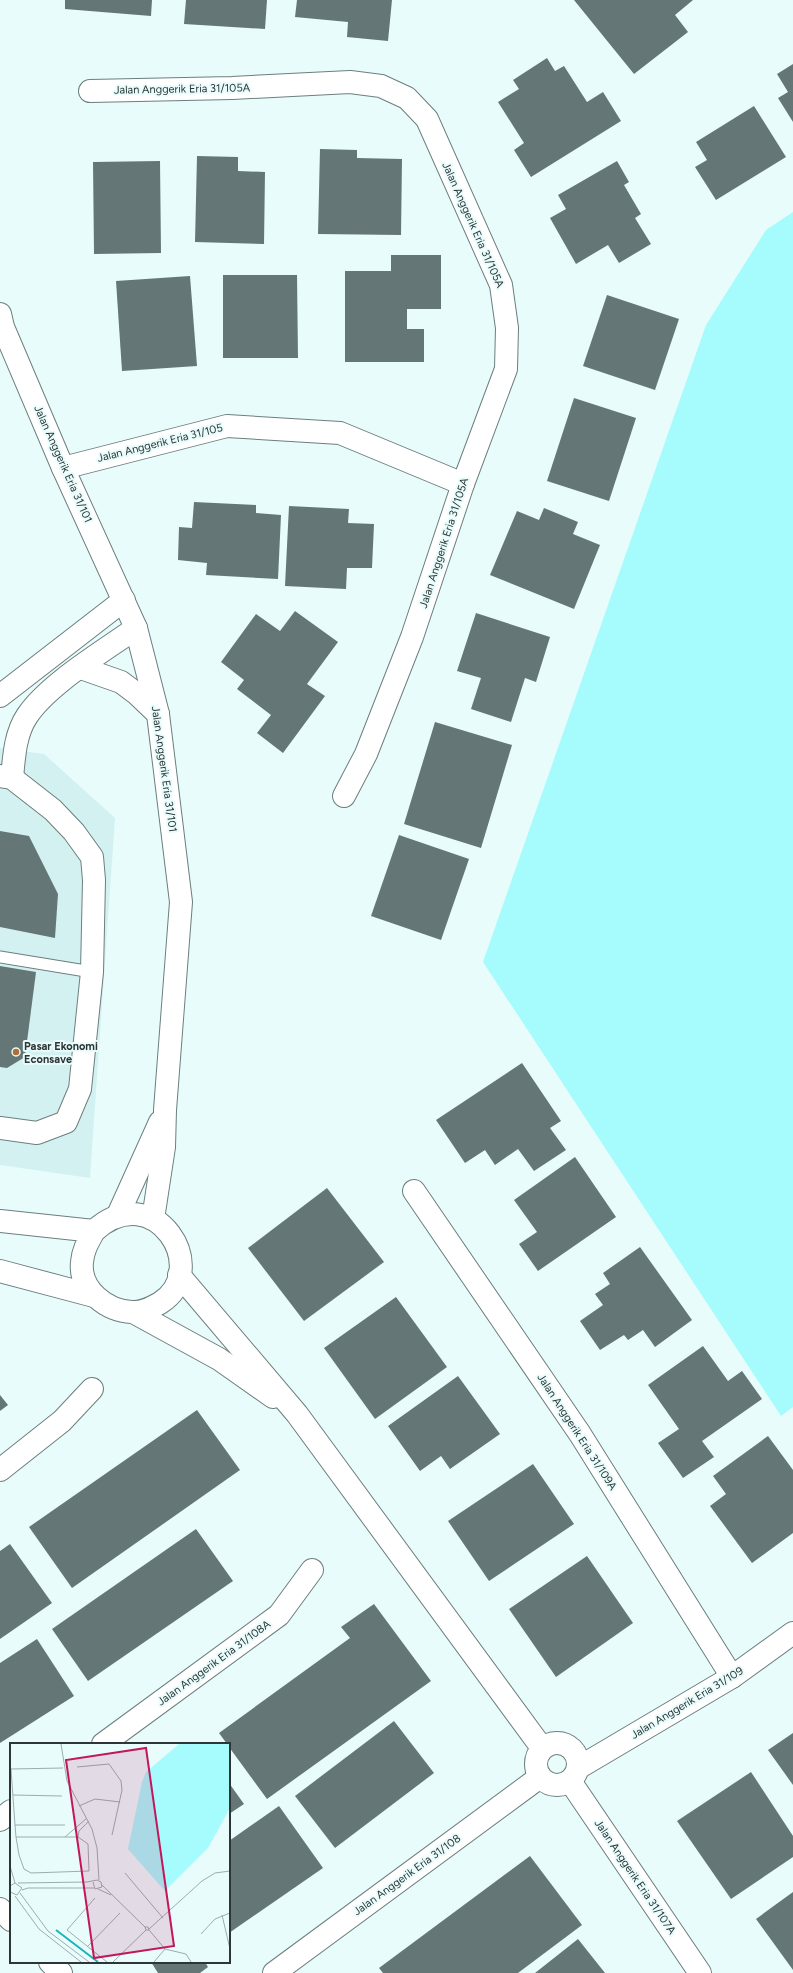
<svg xmlns="http://www.w3.org/2000/svg" width="793" height="1973" font-family="Figtree,sans-serif">
	<rect width="100%" height="100%" fill="#e8fcfc"/>
	<polygon fill="#d4f1f1" points="0,748 44,754 115,818 90,1178 0,1165"/>
	<polygon fill="#a6fbfd" points="793,212 793,1407 781,1416 483,962 706,325 766,230"/>
	<g fill="#657677">
		<polygon points="65,0 152,0 151,16 65,9"/>
		<polygon points="186,0 267,0 265,29 184,24"/>
		<polygon points="297,0 392,0 388,41 347,37 348,22 295,17"/>
		<polygon points="574,0 693,0 675,15 688,32 634,74"/>
		<polygon points="547,58 555,71 564,66 587,102 603,92 621,121 531,177 514,150 524,143 498,102 519,89 513,80"/>
		<polygon points="793,64 793,122 778,98 788,92 777,74"/>
		<polygon points="754,106 786,157 716,200 695,167 707,160 696,142"/>
		<polygon points="320,149 357,150 357,158 402,159 401,235 318,234"/>
		<polygon points="197,156 238,157 238,171 265,172 264,244 195,242"/>
		<polygon points="160,161 161,253 94,254 93,162"/>
		<polygon points="617,161 629,182 624,185 641,214 635,218 651,244 619,263 608,245 576,264 550,218 566,209 558,195"/>
		<polygon points="391,255 441,255 441,309 407,309 407,329 424,329 424,362 345,362 345,271 391,271"/>
		<polygon points="223,275 297,275 298,358 223,358"/>
		<polygon points="190,276 197,366 122,371 116,281"/>
		<polygon points="607,295 679,319 655,390 583,366"/>
		<polygon points="574,398 636,418 609,501 547,481"/>
		<polygon points="194,502 256,505 256,513 281,515 278,579 206,575 207,563 178,560 179,527 192,528"/>
		<polygon points="289,506 349,509 348,523 374,524 372,568 347,568 346,589 285,586"/>
		<polygon points="544,508 578,522 573,534 600,545 574,609 490,575 517,511 539,520"/>
		<polygon points="295,611 338,642 307,684 325,696 283,753 257,733 271,715 237,689 244,680 221,662 256,614 280,631"/>
		<polygon points="476,613 550,637 536,682 525,678 511,722 471,709 481,678 457,671"/>
		<polygon points="435,722 512,745 481,848 404,824"/>
		<polygon points="0,831 29,836 58,894 55,938 0,927"/>
		<polygon points="399,835 469,859 441,940 371,916"/>
		<polygon points="0,966 36,972 25,1057 7,1068 0,1067"/>
		<polygon points="522,1063 561,1121 550,1128 566,1150 534,1171 518,1149 495,1165 485,1150 465,1163 436,1120"/>
		<polygon points="575,1157 616,1217 538,1271 519,1244 537,1232 514,1200"/>
		<polygon points="327,1188 384,1262 304,1321 248,1248"/>
		<polygon points="640,1247 692,1320 655,1347 643,1330 628,1340 624,1335 600,1350 580,1321 603,1305 595,1294 610,1284 603,1273"/>
		<polygon points="396,1297 447,1367 375,1419 324,1348"/>
		<polygon points="703,1346 728,1381 742,1371 762,1399 702,1441 714,1457 683,1478 658,1443 679,1429 648,1385"/>
		<polygon points="458,1376 500,1434 450,1469 441,1456 420,1471 388,1426"/>
		<polygon points="0,1395 8,1405 0,1411"/>
		<polygon points="197,1410 240,1470 72,1588 29,1527"/>
		<polygon points="768,1436 793,1470 793,1533 752,1563 710,1506 726,1494 713,1476"/>
		<polygon points="533,1464 574,1524 489,1581 448,1521"/>
		<polygon points="196,1529 233,1581 88,1681 52,1629"/>
		<polygon points="10,1544 52,1603 0,1639 0,1551"/>
		<polygon points="587,1556 633,1623 556,1677 509,1609"/>
		<polygon points="374,1604 431,1681 267,1799 229,1747 229,1744 227,1744 219,1733 350,1638 341,1627"/>
		<polygon points="37,1639 74,1696 0,1743 0,1663"/>
		<polygon points="394,1721 434,1773 335,1848 295,1796"/>
		<polygon points="793,1733 793,1785 768,1750"/>
		<polygon points="751,1772 793,1836 793,1857 731,1899 677,1821"/>
		<polygon points="229,1783 244,1804 229,1814"/>
		<polygon points="279,1806 323,1868 229,1933 229,1841"/>
		<polygon points="530,1856 582,1925 518,1973 383,1973 379,1968"/>
		<polygon points="793,1892 793,1970 756,1919"/>
		<polygon points="578,1939 605,1973 535,1973 554,1958"/>
		<polygon points="151,1962 205,1962 208,1967 200,1973 158,1973"/>
	</g>
	<g fill="none" stroke-linecap="round" stroke-linejoin="round">
		<defs>
			<polyline id="service" points="0,957 92,972"/>
			<g id="minor">
				<polyline points="90,91 232,88 350,82 381,86 407,98 427,119 501,285 507,328 506,369 463,484 412,637 366,754 344,796"/>
				<polyline points="63,468 227,426 340,433 463,484"/>
				<polyline points="0,696 124,600"/>
				<polyline points="0,776 12,778 53,810 74,832 92,857 94,880 92,972 80,1089 66,1122 37,1133 0,1128"/>
				<path d="M12 778C14 757 15 734 27 716 48 684 104 651 136 628"/>
				<polyline points="414,1191 580,1434 732,1677"/>
				<polyline points="179,1275 297,1414 542,1748"/>
				<polyline points="135,1313 219,1359 273,1397"/>
				<polyline points="0,1470 62,1421 92,1389"/>
				<circle cx="557" cy="1764" r="21"/>
				<polyline points="103,1744 279,1615 312,1570"/>
				<polyline points="578,1768 732,1677 793,1633"/>
				<polyline points="570,1781 700,1973"/>
				<polyline points="0,1820 11,1811"/>
				<polyline points="0,1909 11,1920"/>
				<polyline points="50,1962 61,1973"/>
				<polyline points="274,1973 540,1777"/>
			</g>
			<g id="tertiary">
				<polyline points="0,314 3,327 63,468 136,628 158,714 181,902 165,1110 164,1147 153,1219"/>
				<polyline points="81,668 121,682 137,694 158,714"/>
				<polyline points="118,1215 160,1122"/>
				<path d="M0 1221 94 1231C155 1176 213 1270 160 1303 151 1308 142 1313 132 1312 107 1311 79 1290 82 1262 83 1250 88 1242 94 1231"/>
				<polyline points="0,1271 94,1296"/>
			</g>
		</defs>
		<use href="#service" stroke="#6c7e7e" stroke-width="13"/>
		<use href="#minor" stroke="#6c7e7e" stroke-width="24"/>
		<use href="#tertiary" stroke="#6c7e7e" stroke-width="24"/>
		<use href="#service" stroke="#fff" stroke-width="11"/>
		<use href="#minor" stroke="#fff" stroke-width="22"/>
		<use href="#tertiary" stroke="#fff" stroke-width="22"/>
	</g>
	<circle fill="#ae6f36" stroke="#e8fcfc" stroke-width="1.5" cx="16" cy="1052" r="4"/>
	<g text-anchor="middle" dominant-baseline="central" stroke-width="4" stroke-linejoin="round" paint-order="stroke">
		<g font-size="11" fill="#2e3536" stroke="#e8fcfc">
			<text transform="translate(182 89) rotate(-1)">Jalan Anggerik Eria 31/105A</text>
			<text transform="translate(473 225) rotate(66)">Jalan Anggerik Eria 31/105A</text>
			<text transform="translate(160 443) rotate(-14)">Jalan Anggerik Eria 31/105</text>
			<text transform="translate(63 464) rotate(66)">Jalan Anggerik Eria 31/101</text>
			<text transform="translate(444 543) rotate(-72)">Jalan Anggerik Eria 31/105A</text>
			<text transform="translate(164 769) rotate(82)">Jalan Anggerik Eria 31/101</text>
			<text transform="translate(577 1432) rotate(57)">Jalan Anggerik Eria 31/109A</text>
			<text transform="translate(214 1663) rotate(-36)">Jalan Anggerik Eria 31/108A</text>
			<text transform="translate(687 1703) rotate(-31)">Jalan Anggerik Eria 31/109</text>
			<text transform="translate(407 1875) rotate(-36)">Jalan Anggerik Eria 31/108</text>
			<text transform="translate(635 1877) rotate(56)">Jalan Anggerik Eria 31/107A</text>
		</g>
		<g font-size="11" font-weight="bold" fill="#2e3536" stroke="#e8fcfc" text-anchor="start">
			<text x="24" y="1046">Pasar Ekonomi<tspan x="24" dy="13">Econsave</tspan></text>
		</g>
	</g>
	<g transform="translate(10 1743)">
		<rect width="220" height="220" fill="#e8fcfc"/>
		<path d="M169 1H220V65L198 105 155 148 118 106 132 39 136 29Z" fill="#a6fbfd"/>
		<path fill="none" stroke="#19b4b9" stroke-width="2" d="M46 187 88 219"/>
		<path fill="none" stroke="#9eacad" stroke-width="1" d="M51 1 57 38 82 86 87 105 89 137M67 24 99 21 111 38 112 47 102 92M3 52 52 53M69 63 85 56 110 59M5 82H55M6 94H68L78 101 79 128 21 130 14 126 9 112 6 94 5 82 1 26 53 25M55 94 77 75M68 94 69 88 79 78M0 123 5 140M115 130 153 175M8 140 77 139 87 137 91 139 92 144 85 146 83 139M92 142 135 184M0 143 5 140 12 145 7 152 0 149M88 146 101 152M12 147 18 145H84M10 150 38 188 79 219M5 153 29 186 71 219M85 155 57 187 97 219M212 172 220 206M139 186 192 138 205 130 220 128M139 187 155 206 176 211 181 219M191 191 205 176 220 170M77 204 110 170M103 219 136 187H139L138 184H135L136 187M144 219 155 206"/>
		<path fill="#c2185b" fill-opacity="0.15" stroke="#c2185b" stroke-width="2" d="M136 5 164 203 84 215 56 17Z"/>
		<rect width="220" height="220" fill="none" stroke="#2e3536" stroke-width="2"/>
	</g>
</svg>
